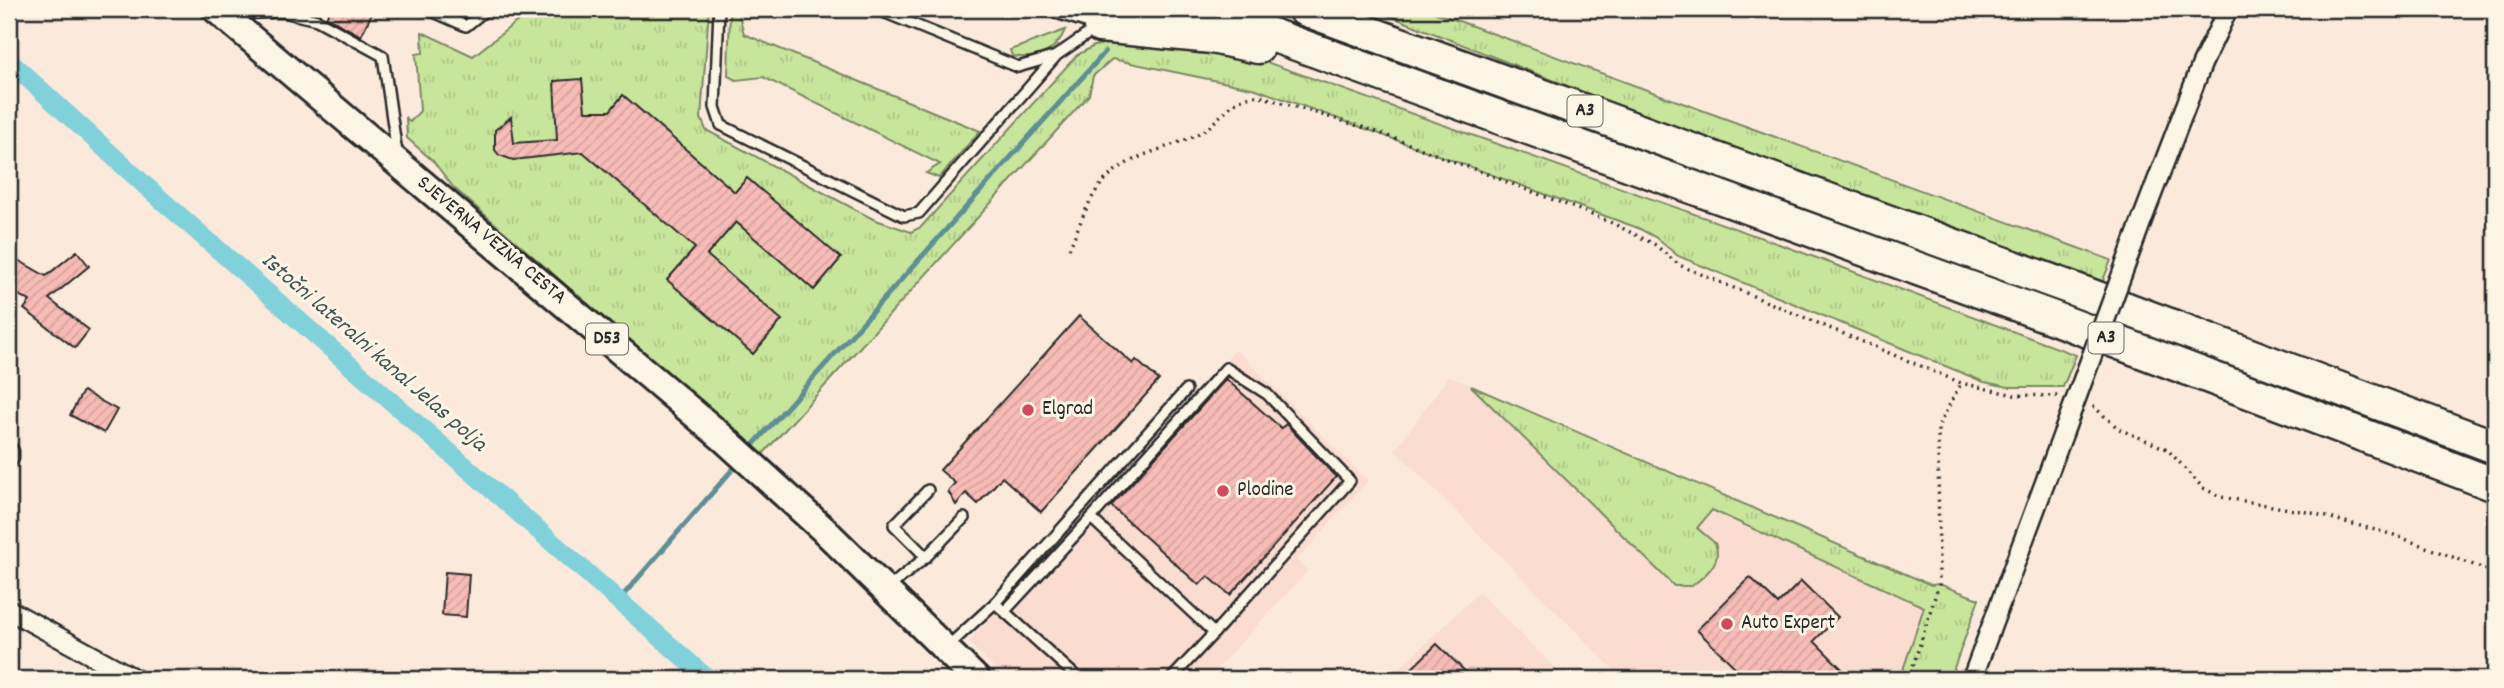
<svg xmlns="http://www.w3.org/2000/svg" width="2504" height="688" font-family="Dekko,sans-serif">
	<defs>
		<pattern id="grass-tufts" width="24" height="20" patternUnits="userSpaceOnUse" patternTransform="scale(1.75)"><rect width="24" height="20" fill="#c8e59c"/><path d="M3 7l-1-3M5 7V3M7 7l1-3M15 17l-1-3M17 17v-4M19 17l1-3" fill="none" stroke="#acc587"/></pattern>
		<pattern id="building-hatch" width="6" height="6" patternUnits="userSpaceOnUse" patternTransform="scale(1.75)"><rect width="6" height="6" fill="#f8bcb7"/><path d="M-1 1l2-2M0 6l6-6M5 7l2-2" fill="none" stroke="#d5a29e"/></pattern>
	</defs>
	<rect width="100%" height="100%" fill="#fbeadc"/>
	<filter id="ink" filterUnits="userSpaceOnUse"><feTurbulence type="fractalNoise" baseFrequency=".0143" numOctaves="2"/><feDisplacementMap in="SourceGraphic" scale="14" xChannelSelector="R" yChannelSelector="G"/><feConvolveMatrix kernelMatrix="1 2 1 2 8 2 1 2 1" color-interpolation-filters="sRGB"/></filter>
	<g filter="url(#ink)">
		<g fill="#fadcd1">
			<polygon points="1236,349 1368,481 1297,560 1308,571 1207,679 1005,679 968,642"/>
			<polygon points="1449,376 1931,585 1900,679 1623,679 1395,450"/>
			<polygon points="1479,592 1566,679 1388,679"/>
		</g>
		<g fill="url(#grass-tufts)" stroke="#7a8864" stroke-width="2">
			<polygon points="533,9 709,9 701,118 706,130 873,219 911,232 921,227 1077,55 1094,46 1119,40 1255,58 1790,248 2076,355 2063,387 2009,387 1984,382 1678,256 1655,237 1638,228 1256,89 1112,59 1093,76 1089,95 762,455 454,188 433,161 407,138 406,118 410,122 420,111 416,54 423,53 422,32 473,56"/>
			<polygon points="1372,9 1426,9 2111,260 2100,288 1644,116"/>
			<polygon points="730,10 738,11 744,34 980,131 939,178 926,173 940,164 763,77 736,80 728,76"/>
			<path d="M1065 30C1055 54 1035 60 1012 56L1010 50Z"/>
			<path d="M1471 386 1931 585 1939 584 1979 599 1950 679H1900L1924 607 1712 510 1697 528 1715 543C1723 563 1705 575 1692 586H1674Z"/>
		</g>
		<g fill="none" stroke-linecap="round" stroke-linejoin="round">
			<g stroke="#5f8f95" stroke-width="5">
				<polyline points="754,444 1105,52"/>
				<polyline points="619,600 732,470"/>
			</g>
			<polyline stroke="#81d1db" stroke-width="19" points="9,61 149,189 708,679"/>
		</g>
		<g fill="url(#building-hatch)" stroke="#2b2b2b" stroke-width="2">
			<polygon points="331,9 374,9 361,36 326,17"/>
			<polygon points="582,79 585,111 610,111 623,95 735,192 747,178 841,258 814,290 736,222 707,255 782,320 753,354 667,280 695,248 583,152 513,160 499,155 495,150 495,130 511,117 514,143 557,140 554,81"/>
			<polygon points="77,251 89,266 49,299 89,330 75,348 24,309 30,301 9,290 9,255 46,276"/>
			<polygon points="1079,316 1133,364 1136,360 1159,380 1041,512 1002,477 978,504 966,493 956,505 948,491 955,483 940,470"/>
			<polygon points="1226,379 1281,428 1286,424 1336,477 1230,595 1208,576 1199,585 1111,506"/>
			<polygon points="83,391 117,410 104,433 70,415"/>
			<polygon points="445,572 469,574 466,617 442,615"/>
			<polygon points="1750,577 1778,604 1801,581 1838,617 1814,641 1852,679 1747,679 1697,630"/>
			<polygon points="1437,644 1473,679 1401,679"/>
		</g>
		<g fill="none" stroke-linecap="round" stroke-linejoin="round">
			<defs>
				<g id="service">
					<polyline points="427,9 466,26 487,9"/>
					<polyline points="719,9 715,107 721,125 904,216 919,213 1057,55 1095,29"/>
					<polyline points="876,9 1018,67 1053,57"/>
					<polyline points="1043,9 1095,25"/>
					<polyline points="232,14 283,12 317,20 383,56 397,153"/>
					<polyline points="1091,518 1226,368 1267,394 1350,481 1214,633"/>
					<polyline points="926,557 894,525 928,490"/>
					<polyline points="887,589 926,557 964,518"/>
					<polyline points="995,603 1186,390"/>
					<polyline points="1005,611 1091,518 1214,633 1171,679"/>
					<polyline points="947,647 995,603 1079,679"/>
					<polyline points="1663,679 1664,679"/>
				</g>
				<g id="minor">
					<polyline points="2142,220 2202,64 2228,9"/>
					<polyline points="9,452 9,457"/>
					<polyline points="9,610 135,679"/>
					<polyline points="1972,679 2063,434"/>
				</g>
				<polyline id="primary" points="216,9 723,438 824,530 976,679"/>
				<g id="motorway">
					<polyline points="1200,9 2051,317 2495,485"/>
					<polyline points="1304,9 2068,287 2495,447"/>
					<polyline points="1100,26 1212,37 1258,47"/>
				</g>
			</defs>
			<use href="#service" stroke="#2b2b2b" stroke-width="14"/>
			<use href="#minor" stroke="#2b2b2b" stroke-width="23"/>
			<use href="#primary" stroke="#2b2b2b" stroke-width="32"/>
			<use href="#motorway" stroke="#2b2b2b" stroke-width="37"/>
			<g stroke="#2b2b2b" stroke-width="3.5" stroke-dasharray="2 5" stroke-linecap="butt">
				<path d="M1069 249C1080 226 1088 196 1107 178 1133 152 1173 149 1203 131 1223 118 1233 94 1260 96L1375 131 1608 221 1654 244 1679 265 1961 383 2014 395 2059 396"/>
				<polyline points="2093,406 2119,429 2167,449 2203,488 2221,497 2312,513 2394,535 2495,573"/>
				<polyline points="1909,679 1939,584 1938,427 1961,383"/>
			</g>
			<use href="#service" stroke="#fcf5e5" stroke-width="9"/>
			<use href="#minor" stroke="#fcf5e5" stroke-width="18"/>
			<use href="#primary" stroke="#fcf5e5" stroke-width="26"/>
			<use href="#motorway" stroke="#fcf5e5" stroke-width="32"/>
			<defs>
				<polyline id="minor-bridge" points="2063,434 2142,220"/>
			</defs>
			<use href="#minor-bridge" stroke="#2b2b2b" stroke-width="23" stroke-linecap="butt"/>
			<use href="#minor-bridge" stroke="#fcf5e5" stroke-width="18"/>
		</g>
	</g>
	<g fill="#d1495b" stroke="#fcf5e5" stroke-width="2.5">
		<circle cx="1028" cy="410" r="7"/>
		<circle cx="1223" cy="491" r="7"/>
		<circle cx="1727" cy="624" r="7"/>
	</g>
	<g text-anchor="middle" dominant-baseline="central" stroke-width="6" stroke-linejoin="round" paint-order="stroke">
		<g fill="#fcf5e5" stroke="#6a6863" stroke-width="2">
			<rect x="1567.5" y="95.5" width="35" height="31" rx="5"/>
			<rect x="2088.5" y="322.5" width="35" height="31" rx="5"/>
			<rect x="586" y="323.5" width="42" height="31" rx="5"/>
		</g>
		<g font-size="19" font-weight="bold" fill="#2b2b2b">
			<text x="1585" y="111">A3</text>
			<text x="2106" y="338">A3</text>
			<text x="607" y="339">D53</text>
		</g>
		<g font-size="21" fill="#2b2b2b" stroke="#fcf5e5">
			<text transform="translate(491 241) rotate(40)">SJEVERNA VEZNA CESTA</text>
		</g>
		<g font-size="21" fill="#2b2b2b" stroke="#fcf5e5" text-anchor="start">
			<text x="1042" y="410">Elgrad</text>
			<text x="1237" y="491">Plodine</text>
			<text x="1741" y="624">Auto Expert</text>
		</g>
		<g font-size="23" font-style="italic" fill="#405457" stroke="#fcf5e5">
			<text transform="translate(373 353) rotate(41)">Istočni lateralni kanal Jelas polja</text>
		</g>
	</g>
	<rect width="2504" height="688" fill="none" stroke="#fcf5e5" stroke-width="35"/>
	<rect x="18" y="18" width="2469" height="653" fill="none" stroke="#2b2b2b" stroke-width="2.5" filter="url(#ink)"/>
</svg>
